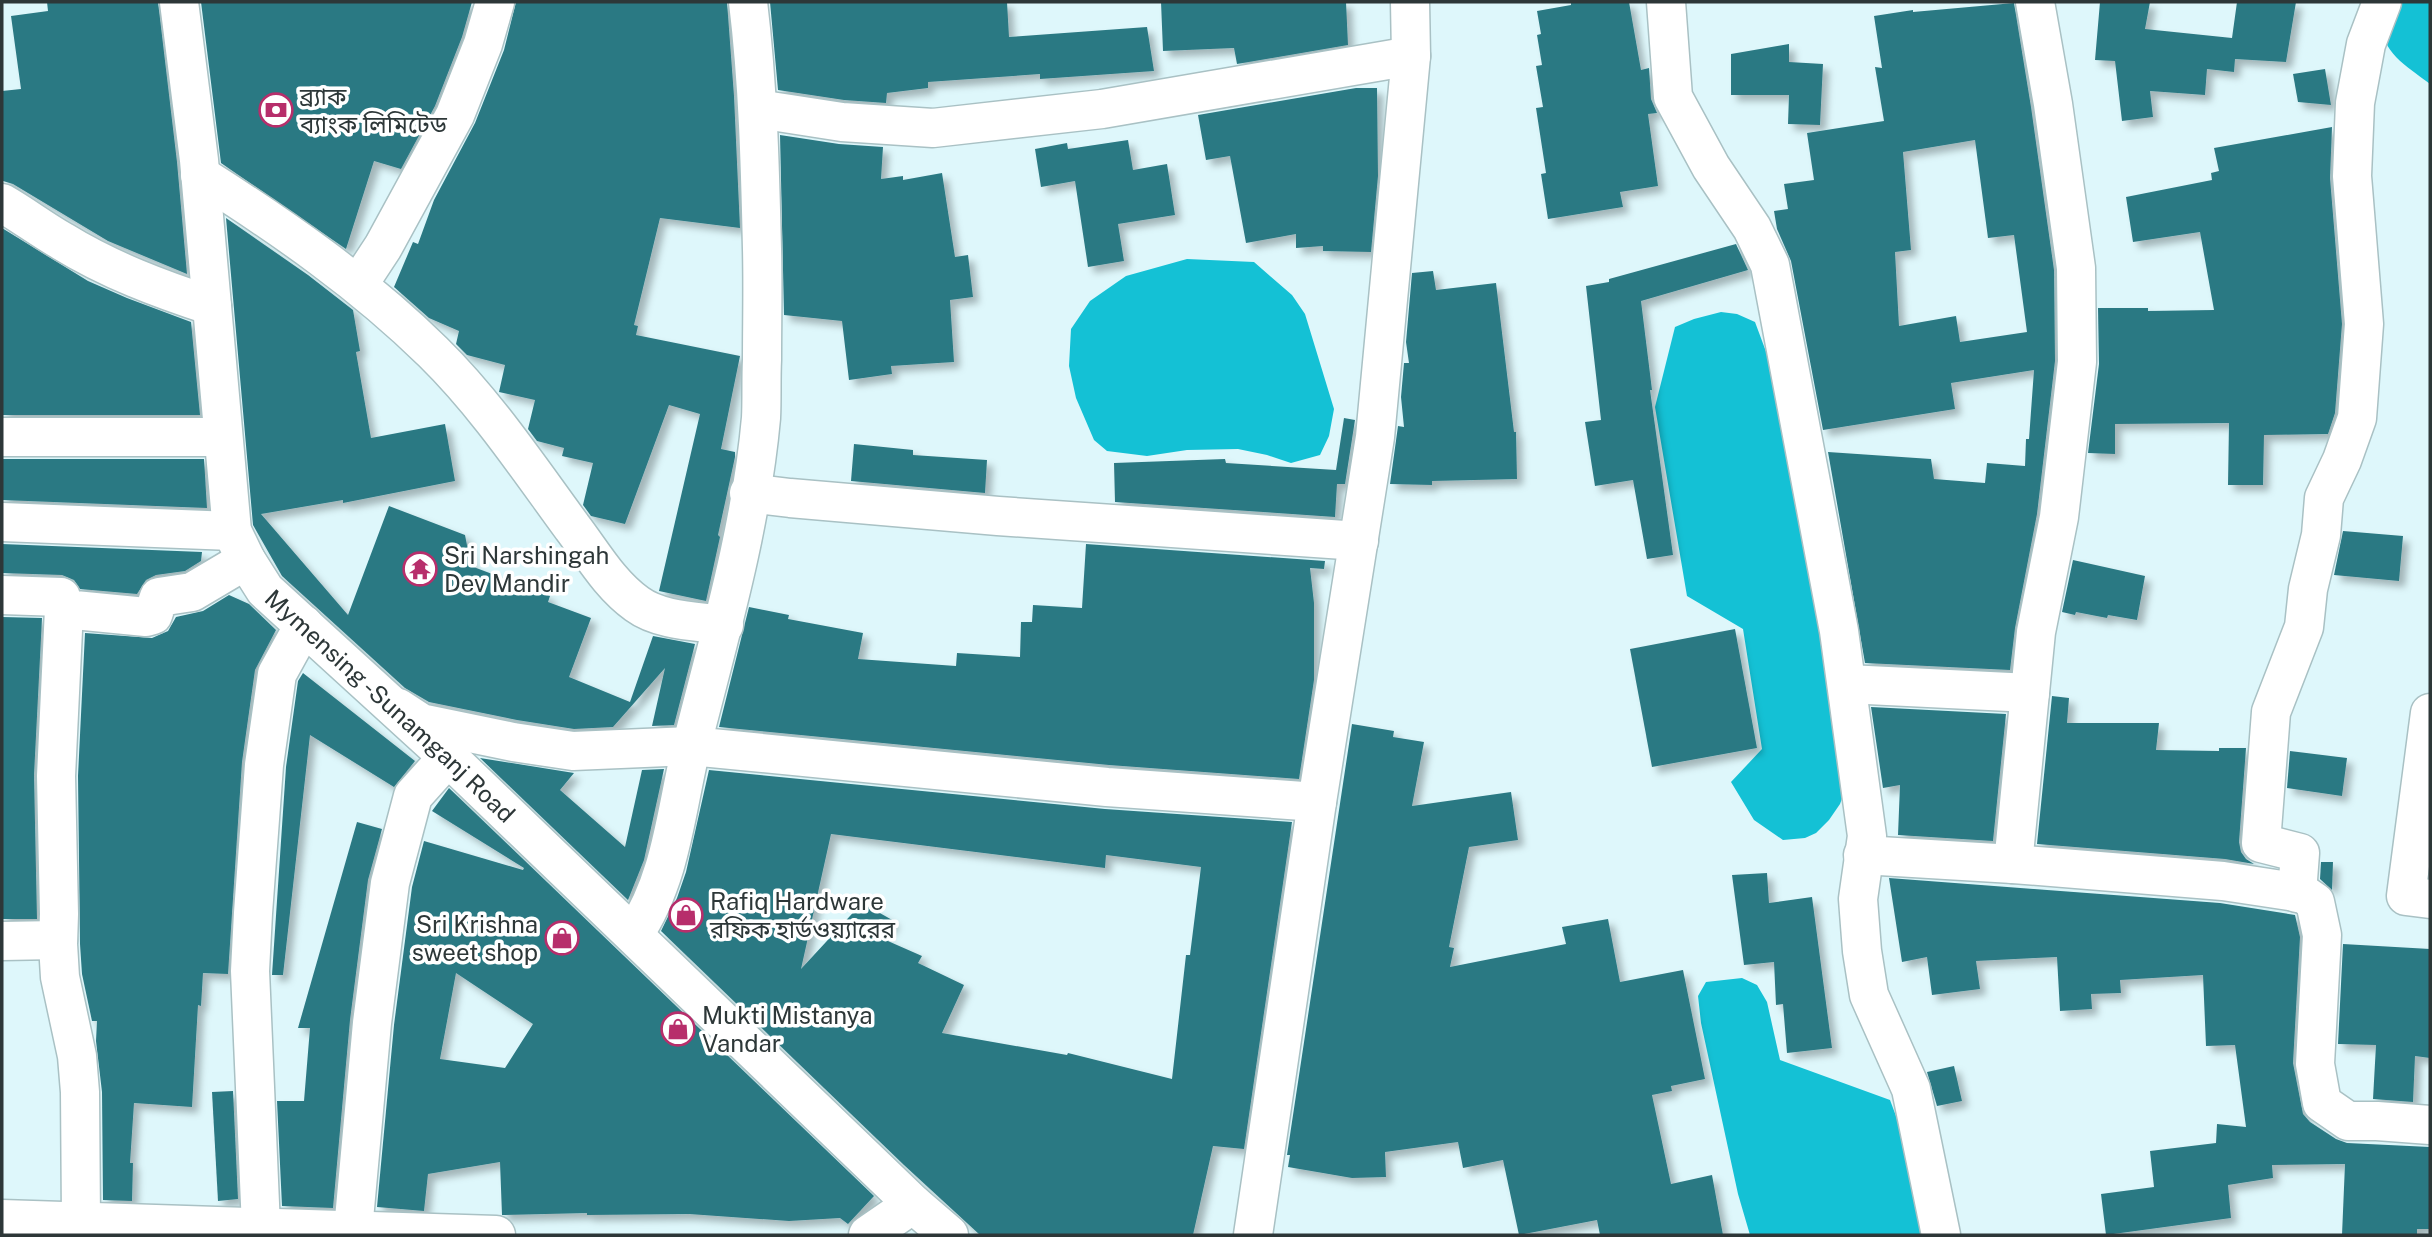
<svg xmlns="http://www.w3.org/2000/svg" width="2432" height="1237" font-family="'Public Sans','Noto Sans Bengali',sans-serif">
	<defs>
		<filter id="shadow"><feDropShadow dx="6" dy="6" stdDeviation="3.5" flood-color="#0004"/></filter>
	</defs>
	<rect width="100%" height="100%" fill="#def7fb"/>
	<g fill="#14c1d5">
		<path d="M2392 2H2430V84C2414 71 2381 53 2384 29 2386 20 2390 11 2392 2Z"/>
		<polygon points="1187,259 1254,262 1292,295 1305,314 1334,409 1329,436 1320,455 1291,463 1267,455 1238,449 1187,450 1147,456 1107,451 1094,440 1076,398 1069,366 1071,329 1090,301 1126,276"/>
		<polygon points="1721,312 1737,314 1755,322 1768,357 1795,483 1847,785 1840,804 1829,820 1816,833 1805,838 1783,840 1754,820 1731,782 1762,749 1743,629 1687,596 1655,407 1675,327 1694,319"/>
		<polygon points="1742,978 1757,985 1767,1002 1780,1060 1890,1100 1911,1156 1928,1235 1750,1235 1738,1194 1701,1023 1698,996 1706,982"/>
	</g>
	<g fill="#2c7983" fill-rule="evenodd" filter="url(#shadow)">
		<polygon points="47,2 158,2 177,162 187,274 108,241 13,184 3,181 2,91 21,89 11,16 48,11"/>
		<polygon points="201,2 472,2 462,37 435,106 401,169 374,161 346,249 221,163"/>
		<polygon points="516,2 727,2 734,96 740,228 660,218 634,325 638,326 636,335 740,356 721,449 735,452 735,457 718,535 720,537 706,601 659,591 700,414 669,405 625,524 591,516 583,505 593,463 562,456 564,448 537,441 528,429 535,400 499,392 505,365 467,355 456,344 459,331 429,318 394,287 413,242 418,244 434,200 475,123 504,50"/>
		<polygon points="770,2 1007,2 1009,37 1147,27 1154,71 1040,79 1040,74 928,82 928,88 887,93 886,103 844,100 778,90"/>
		<polygon points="1161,2 1346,2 1348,45 1237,64 1234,48 1163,51"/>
		<polygon points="1571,2 1629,2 1641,70 1649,68 1651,99 1657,113 1648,114 1658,186 1620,192 1623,207 1548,219 1541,174 1546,173 1536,108 1543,107 1536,66 1542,65 1537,35 1541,34 1537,11 1571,5"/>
		<polygon points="2100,2 2150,2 2145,29 2232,38 2237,2 2296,2 2286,62 2235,59 2234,72 2207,69 2205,95 2150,91 2153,117 2122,121 2115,61 2095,60"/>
		<path d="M2014 3 2031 107 2054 270 2055 361 2037 514 2015 628 2010 670 1865 663 1828 452 1931 459 1934 479 1985 483 1987 463 2025 466 2026 439H2029L2034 370 1951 383 1955 409 1823 430 1791 261 1777 229 1774 211 1788 209 1784 184 1814 180 1807 133 1884 121 1875 67 1882 68 1874 16 1913 10V12ZM1975 140 1988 238 2014 235 2027 332 1960 342 1956 316 1899 326 1895 252 1911 250 1903 152Z"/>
		<polygon points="1789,44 1789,62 1823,64 1820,125 1788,124 1789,95 1731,95 1731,54"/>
		<polygon points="2325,69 2331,105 2298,102 2293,74"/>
		<polygon points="1356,88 1377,88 1378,176 1371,252 1323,251 1323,246 1296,248 1296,234 1246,243 1230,156 1206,160 1198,115"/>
		<polygon points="2332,127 2330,178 2342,324 2335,413 2328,434 2264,435 2263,485 2228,485 2229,423 2115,424 2115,454 2088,453 2099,364 2098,308 2148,308 2148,311 2214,310 2200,232 2133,242 2126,197 2212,180 2211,173 2219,171 2214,148"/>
		<polygon points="780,135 839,144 883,147 881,179 903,176 903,180 942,173 955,257 968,255 973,297 950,300 954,362 891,366 892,374 849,380 842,321 784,315"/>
		<polygon points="1128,140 1133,170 1167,164 1175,215 1118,224 1124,261 1088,267 1075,181 1041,187 1035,149 1067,143 1068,149"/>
		<polygon points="226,218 308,275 353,310 360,351 356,352 371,438 445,424 455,481 343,503 343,500 261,514 348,615 389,506 465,535 471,566 550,596 548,602 591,618 569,677 630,702 653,636 695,644 674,725 652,726 665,668 613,727 574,729 517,720 429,702 405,688 282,576 253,525"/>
		<polygon points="2,228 88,281 127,298 191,322 200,415 2,415"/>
		<polygon points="1736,244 1748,270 1641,301 1652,390 1650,390 1673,555 1647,559 1633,480 1595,486 1585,422 1601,420 1586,286 1609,282 1609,279"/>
		<polygon points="1433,271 1436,290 1496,283 1514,432 1516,432 1517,479 1432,481 1432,485 1390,484 1398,426 1404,427 1401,397 1404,363 1409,363 1406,342 1412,273"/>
		<polygon points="1344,418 1355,420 1345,484 1337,484 1335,517 1115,502 1114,463 1225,459 1226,463 1336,470"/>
		<polygon points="854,444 913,450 913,455 987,460 985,493 851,481"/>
		<polygon points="2,459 204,459 207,508 2,500"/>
		<polygon points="2343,531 2403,536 2399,581 2334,575"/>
		<polygon points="2,544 202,552 201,561 185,571 156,575 146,580 137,594 80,589 74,580 62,575 2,573"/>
		<polygon points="1086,544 1325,561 1324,569 1310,568 1314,603 1314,680 1299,779 1109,765 719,727 749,607 789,615 788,619 863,633 858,659 956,666 957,653 1020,657 1021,622 1032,622 1033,605 1082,608"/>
		<polygon points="2073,560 2145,576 2137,620 2108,615 2107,618 2076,612 2075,615 2062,612"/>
		<polygon points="229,595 249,604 276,630 255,670 242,762 228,974 203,973 201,1006 198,1005 192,1107 134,1103 130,1163 133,1163 132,1201 103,1200 102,1092 96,1041 97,1021 92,1021 82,974 80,944 78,776 85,633 152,638 168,631 176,617 203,611"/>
		<polygon points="2,617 42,618 34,775 37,919 2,919"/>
		<polygon points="1735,629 1757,748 1652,767 1630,649"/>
		<polygon points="303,673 415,761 394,787 310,735 283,975 272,975 286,767 298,681"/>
		<polygon points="2052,696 2069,698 2067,723 2159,723 2156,750 2219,751 2219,748 2246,748 2239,842 2241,852 2246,859 2254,864 2225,859 2037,844"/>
		<polygon points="1871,707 2006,714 1993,841 1898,835 1900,785 1883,788"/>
		<polygon points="1352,724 1394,731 1393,737 1424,742 1412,806 1511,792 1518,840 1469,847 1449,947 1454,948 1450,967 1566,944 1562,927 1608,919 1620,982 1683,970 1705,1079 1671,1086 1672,1091 1652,1095 1671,1184 1712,1175 1723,1235 1600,1235 1597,1220 1519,1235 1503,1160 1463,1168 1458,1142 1385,1152 1386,1177 1352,1178 1288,1167 1290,1155 1287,1155"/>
		<polygon points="2290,751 2347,758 2342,796 2287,788"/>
		<polygon points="480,758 574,773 560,790 625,847 642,770 664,769 644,860 628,900"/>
		<path d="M709 770 1105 809 1292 822 1244 1149 1213 1146 1193 1235H980L904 1165 661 931 677 898 686 872ZM831 834 1105 868 1106 855 1201 867 1190 955H1186L1172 1079 1068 1053 1067 1055 942 1033 964 985 918 963 922 956 881 938 894 921 862 903 801 969Z"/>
		<path d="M449 788 874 1196 848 1224 840 1218 789 1221 689 1214 587 1215V1213L504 1215H502L500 1162 428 1174 424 1211 377 1207 394 1025 412 887 424 841 523 870 524 868 432 811ZM456 973 533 1024 505 1068 440 1059Z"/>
		<polygon points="357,822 382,829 368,880 350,1020 333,1208 282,1206 277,1101 304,1101 310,1028 298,1028"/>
		<polygon points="2321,862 2333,862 2332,890 2320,879"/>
		<polygon points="1767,873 1769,903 1812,897 1832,1048 1787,1053 1783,1004 1776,1005 1774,962 1744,965 1732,875"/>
		<polygon points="1889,878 2220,903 2295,915 2300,937 2293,1063 2303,1114 2310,1122 2336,1139 2347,1143 2430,1147 2430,1229 2417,1229 2417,1235 2342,1235 2345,1164 2272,1165 2273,1178 2228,1185 2231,1218 2106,1235 2101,1194 2154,1187 2150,1151 2216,1143 2217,1124 2246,1127 2235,1045 2206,1046 2203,975 2120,980 2121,993 2091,994 2092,1009 2060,1011 2057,957 1976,961 1980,989 1932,995 1927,957 1902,962"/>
		<polygon points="2343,944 2430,949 2430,1058 2415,1056 2413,1102 2373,1099 2376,1045 2338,1044"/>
		<polygon points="1954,1066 1962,1101 1937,1106 1927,1072"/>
		<polygon points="233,1091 238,1199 218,1201 212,1092"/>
	</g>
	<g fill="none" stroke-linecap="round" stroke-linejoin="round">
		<defs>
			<g id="minor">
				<polyline points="1666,2 1673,97 1711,167 1752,228 1770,265 1839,631 1867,836 1858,899 1862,951 1869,995 1911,1089 1941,1235"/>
				<polyline points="758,109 842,122 933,128 1102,109 1411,56"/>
				<path d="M200 175C282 227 363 283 433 352 486 404 528 467 572 527 592 553 609 584 637 604 660 621 696 621 724 625"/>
				<path d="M2 203C23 215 41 229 62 241 109 270 160 289 212 306"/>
				<polyline points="358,285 383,247 455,115 483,44 495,2"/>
				<polyline points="2,437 223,437"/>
				<polyline points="749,493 790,498 998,516 1359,541"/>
				<polyline points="2,595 61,597 64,609 146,617 153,615 159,597 192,592 246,560"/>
				<polyline points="64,609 56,776 59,914 58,944 60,977 77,1056 80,1092 81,1221"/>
				<polyline points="1847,684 2030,693"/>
				<polyline points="398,708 421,723 513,742 573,751 691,746 1107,787 1317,802"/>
				<polyline points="2430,713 2406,896 2430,899"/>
				<polyline points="1863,855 2013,864 2223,881 2302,893 2315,902 2322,935 2315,1064 2322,1103 2348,1121 2377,1121 2430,1125"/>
				<polyline points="2013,864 2036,632 2059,517 2077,362 2076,268 2053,104 2035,2"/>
				<polyline points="2297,893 2300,853 2261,843 2271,712 2304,627 2308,589 2321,535 2324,498 2342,460 2357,418 2364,324 2352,176 2355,103 2366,44 2382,2"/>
				<polyline points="2,941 58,940"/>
				<polyline points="261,1227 250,971 253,913 264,765 277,674 304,625"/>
				<polyline points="353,1230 372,1023 390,883 413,796 448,757"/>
			</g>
			<g id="tertiary">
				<polyline points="2,522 232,531"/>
				<path d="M634 934C672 878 676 808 692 744 719 637 751 529 761 418 762 399 761 379 762 360 762 323 763 286 762 249 760 166 758 84 748 2"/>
				<polyline points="2,1219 496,1235"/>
				<polyline points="868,1235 913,1204"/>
				<polyline points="1253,1235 1317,802 1375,437 1411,56 1410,2"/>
			</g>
			<g id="primary">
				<path id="s1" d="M179 2 199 160 232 531 246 560 265 590 448 757 913 1204 949 1235"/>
			</g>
		</defs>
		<use href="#minor" stroke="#a9c1c4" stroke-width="41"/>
		<use href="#tertiary" stroke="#a9c1c4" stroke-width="41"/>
		<use href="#primary" stroke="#a9c1c4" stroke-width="41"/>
		<use href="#minor" stroke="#fff" stroke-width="38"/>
		<use href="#tertiary" stroke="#fff" stroke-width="38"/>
		<use href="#primary" stroke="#fff" stroke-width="38"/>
	</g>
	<defs>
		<symbol id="bank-ring" viewBox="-11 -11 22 22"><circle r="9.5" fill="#fff" stroke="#b72e6b" stroke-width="1.5"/><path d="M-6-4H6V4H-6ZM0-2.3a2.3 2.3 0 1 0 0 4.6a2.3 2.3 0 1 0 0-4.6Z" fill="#b72e6b"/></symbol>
		<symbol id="temple-ring" viewBox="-11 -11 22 22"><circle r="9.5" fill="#fff" stroke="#b72e6b" stroke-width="1.5"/><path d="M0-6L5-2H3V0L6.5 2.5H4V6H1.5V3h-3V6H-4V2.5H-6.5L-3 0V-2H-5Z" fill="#b72e6b"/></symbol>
		<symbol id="shop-ring" viewBox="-11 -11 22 22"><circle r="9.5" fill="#fff" stroke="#b72e6b" stroke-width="1.5"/><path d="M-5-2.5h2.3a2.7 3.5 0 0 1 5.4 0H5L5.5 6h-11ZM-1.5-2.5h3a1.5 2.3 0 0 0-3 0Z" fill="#b72e6b"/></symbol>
	</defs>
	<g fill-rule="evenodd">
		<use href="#bank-ring" x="257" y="91" width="38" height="38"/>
		<use href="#temple-ring" x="401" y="550" width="38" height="38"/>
		<use href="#shop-ring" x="667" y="896" width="38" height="38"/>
		<use href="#shop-ring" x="543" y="919" width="38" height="38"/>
		<use href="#shop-ring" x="659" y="1010" width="38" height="38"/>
	</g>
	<g text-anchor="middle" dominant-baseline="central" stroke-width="7" stroke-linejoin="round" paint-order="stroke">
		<g font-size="24" fill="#2d3738" stroke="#fff" text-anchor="start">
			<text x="300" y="96">ব্র্যাক<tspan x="300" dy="28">ব্যাংক লিমিটেড</tspan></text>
			<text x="444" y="555">Sri Narshingah<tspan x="444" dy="28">Dev Mandir</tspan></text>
			<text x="710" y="901">Rafiq Hardware<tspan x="710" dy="28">রফিক হার্ডওয়্যারের</tspan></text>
			<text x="538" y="924" text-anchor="end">Sri Krishna<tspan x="538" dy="28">sweet shop</tspan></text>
			<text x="702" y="1015">Mukti Mistanya<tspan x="702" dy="28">Vandar</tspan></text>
		</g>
		<g font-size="24" fill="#2d3738" stroke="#fff">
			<text stroke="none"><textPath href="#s1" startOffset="770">Mymensing -Sunamganj Road</textPath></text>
		</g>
	</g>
	<rect width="2432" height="1237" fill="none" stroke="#2d3738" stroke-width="7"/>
</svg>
